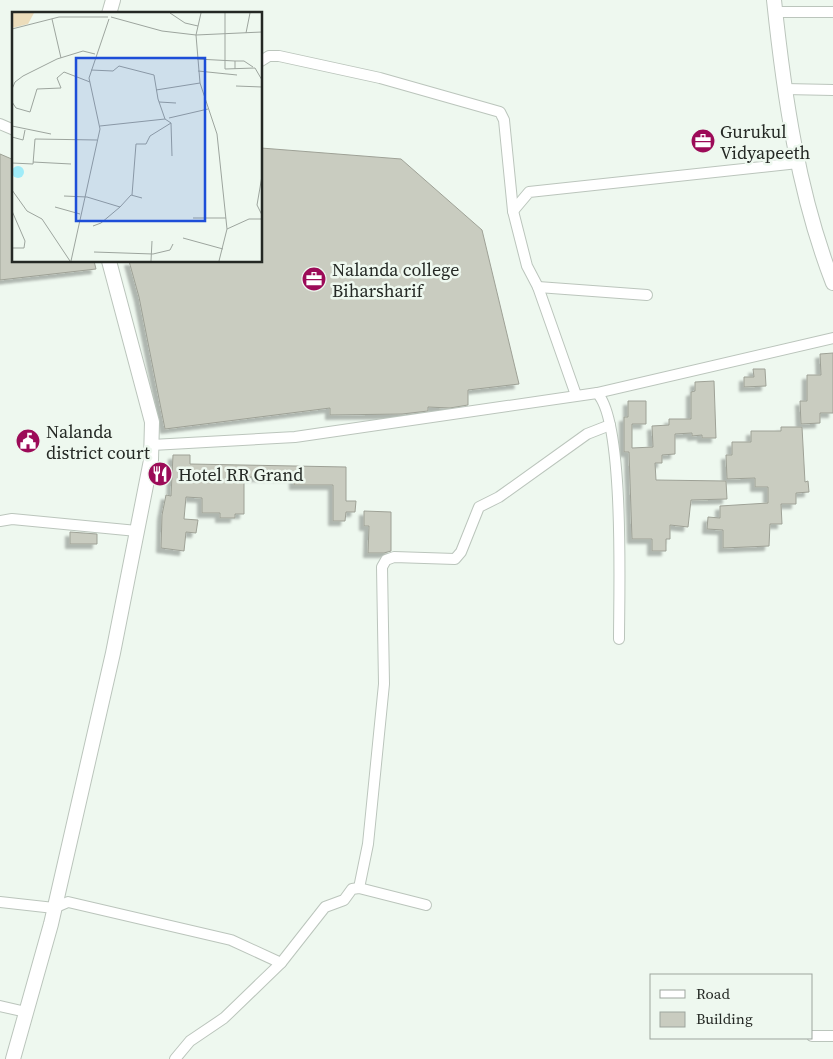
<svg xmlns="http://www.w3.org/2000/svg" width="833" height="1059" font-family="'Source Serif 4',serif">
	<defs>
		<filter id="shadow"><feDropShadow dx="-4.5" dy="4.5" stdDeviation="1" flood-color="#0004"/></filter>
	</defs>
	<rect width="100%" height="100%" fill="#eef8ef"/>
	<g fill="#c9ccc0" stroke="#9ea196" filter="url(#shadow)">
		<polygon points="261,148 401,159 482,230 519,384 468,390 468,405 450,408 428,407 428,411 402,414 330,415 330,408 165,429 139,297 129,261 261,261"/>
		<polygon points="0,154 14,160 14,261 94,261 96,269 0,280"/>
		<polygon points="833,353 833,413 820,413 820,423 801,424 800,401 807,401 807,375 821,375 820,354"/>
		<polygon points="753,369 765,369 766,386 744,387 744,377 754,377"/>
		<polygon points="714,381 716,438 702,438 702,435 692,436 692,433 675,434 675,454 662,455 662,463 655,463 656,480 726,481 727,499 691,500 688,527 670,525 670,539 666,539 666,551 652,551 652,539 632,539 629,452 624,452 624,417 628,417 628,401 646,401 646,424 632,424 632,448 653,447 652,426 669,425 669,419 691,419 691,392 695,391 695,382"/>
		<polygon points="781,427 802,427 805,482 808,481 809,492 796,493 796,504 781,504 782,524 770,524 769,546 723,548 723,530 707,529 708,517 720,518 720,506 768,503 768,487 755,487 755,478 727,479 726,455 732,455 732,442 751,442 751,431 781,431"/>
		<polygon points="173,455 190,455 190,464 346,467 346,501 356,501 355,512 346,512 345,521 333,521 333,485 294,485 294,477 244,477 244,514 235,514 235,518 220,518 220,513 202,513 202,498 186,497 184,519 198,520 196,533 186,532 184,551 161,548 162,515 166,495 171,496"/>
		<polygon points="364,511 391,512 391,551 384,553 368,553 369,526 364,526"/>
		<polygon points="70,532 97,534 97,544 70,544"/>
	</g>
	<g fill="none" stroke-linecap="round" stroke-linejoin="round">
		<defs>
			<g id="minor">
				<polyline points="775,12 833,12"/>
				<polyline points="261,61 269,56 279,56 380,78 500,112 504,120 513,211 527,266 538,287 576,395"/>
				<polyline points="785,89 833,90"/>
				<polyline points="0,124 14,130"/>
				<polyline points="513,211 529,192 798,163"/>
				<polyline points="538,287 647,295"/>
				<polyline points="597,393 833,338"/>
				<path d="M152 445 295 437 597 393C625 421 619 594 619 639"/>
				<polyline points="0,521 12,519 137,531"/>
				<polyline points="359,888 368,844 384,684 382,567 386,560 394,557 455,559 461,552 479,507 499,497 587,434 610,425"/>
				<polyline points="0,902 54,908 68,902 231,940 281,963 224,1018 190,1041 175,1059"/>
				<polyline points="281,963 325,907 344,900 352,889 359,888 426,905"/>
				<polyline points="0,1006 26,1012"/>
				<polyline points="812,1036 833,1036"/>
			</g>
			<g id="secondary">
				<path d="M774 0C784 95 798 193 833 283"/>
				<polyline points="109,14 113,0"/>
				<polyline points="13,1059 51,924 113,653 151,460 152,422 109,261"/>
			</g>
		</defs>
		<use href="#minor" stroke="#bbc5bc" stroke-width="12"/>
		<use href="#secondary" stroke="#bbc5bc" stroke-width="16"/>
		<use href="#minor" stroke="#fff" stroke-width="10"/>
		<use href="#secondary" stroke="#fff" stroke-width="14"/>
	</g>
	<defs>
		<symbol id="office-disc" viewBox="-11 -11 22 22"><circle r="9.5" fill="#9c0b58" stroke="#eef8ef"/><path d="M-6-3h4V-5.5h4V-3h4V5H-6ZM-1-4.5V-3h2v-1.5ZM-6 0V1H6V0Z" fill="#fff"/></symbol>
		<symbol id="civic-disc" viewBox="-11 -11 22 22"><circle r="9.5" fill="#9c0b58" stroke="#eef8ef"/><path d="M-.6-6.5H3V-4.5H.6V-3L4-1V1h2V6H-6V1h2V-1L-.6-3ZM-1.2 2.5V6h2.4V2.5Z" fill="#fff"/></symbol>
		<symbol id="restaurant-disc" viewBox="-11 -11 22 22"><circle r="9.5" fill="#9c0b58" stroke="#eef8ef"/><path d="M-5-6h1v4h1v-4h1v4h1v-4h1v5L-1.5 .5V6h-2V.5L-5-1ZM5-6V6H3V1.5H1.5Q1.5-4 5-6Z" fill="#fff"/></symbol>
	</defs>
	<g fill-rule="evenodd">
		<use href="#office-disc" x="689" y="127" width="28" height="28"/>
		<use href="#office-disc" x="300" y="265" width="28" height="28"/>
		<use href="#civic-disc" x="14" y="427" width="28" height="28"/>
		<use href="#restaurant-disc" x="146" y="460" width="28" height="28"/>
	</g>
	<g text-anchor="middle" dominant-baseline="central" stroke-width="5" stroke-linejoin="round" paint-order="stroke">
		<g font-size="18" fill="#242824" stroke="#eef8ef" text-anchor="start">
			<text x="720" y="131">Gurukul<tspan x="720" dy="21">Vidyapeeth</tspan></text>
			<text x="332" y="269">Nalanda college<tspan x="332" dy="21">Biharsharif</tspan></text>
			<text x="46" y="431">Nalanda<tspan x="46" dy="21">district court</tspan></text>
			<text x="178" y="474">Hotel RR Grand</text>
		</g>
	</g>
	<g transform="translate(12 12)">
		<rect width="250" height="250" fill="#eef8ef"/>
		<path d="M0 1H22L16 12 0 16Z" fill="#ecddbb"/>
		<path d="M0 160a6 6 0 1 1 12 0a6 6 0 1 1-12 0Z" fill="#a0ecf8"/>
		<path fill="none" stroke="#9da59e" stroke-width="1" d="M158 1 173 11 186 14M189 1 184 23 250 20M213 1V57L243 56 250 68M99 5 150 19 184 23 188 71 205 122 215 217M40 7 49 46M0 17 47 5H96M234 21 238 1M185 47 223 49V57M223 49H232L241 55M79 58 101 59 107 54 142 63 146 87 153 107 159 111 160 144M186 59 225 63M224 74 250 75M0 77 3 70 11 64 45 47 71 39 83 42M144 78 188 71M0 90 4 96 18 100 25 77 49 76 45 66 52 60 78 70M147 90 164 91M157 106 196 97M0 114 39 122M88 114 153 107M0 125 11 128 13 118M21 150 59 152M0 151 21 152 23 127 85 128M250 164 245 193 250 203M0 178 15 199 30 207 58 249M120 183 124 132H134L138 124 159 111M52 184 75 185 108 195 89 211 81 214M43 195 68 202M108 195 119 183 130 186M0 199 13 229 12 236H0M181 206H214M171 226 211 237M82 240 141 242 158 238 161 232M59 249 88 117 77 66 97 7M139 249 140 229M207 249 215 217 237 207H250"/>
		<path fill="#1d4ed8" fill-opacity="0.15" stroke="#1d4ed8" stroke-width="2.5" d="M64 46H193V209H64Z"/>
		<rect width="250" height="250" fill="none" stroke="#242824" stroke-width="2.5"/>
	</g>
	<rect x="650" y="974" width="162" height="65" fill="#eef8ef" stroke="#9da59e"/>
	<rect x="660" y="990" width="25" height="8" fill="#ffffff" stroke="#9da59e"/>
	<text x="696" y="999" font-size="15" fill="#242824">Road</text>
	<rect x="660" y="1012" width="25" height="15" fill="#c9ccc0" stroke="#9da59e"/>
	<text x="696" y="1024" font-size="15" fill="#242824">Building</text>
</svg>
